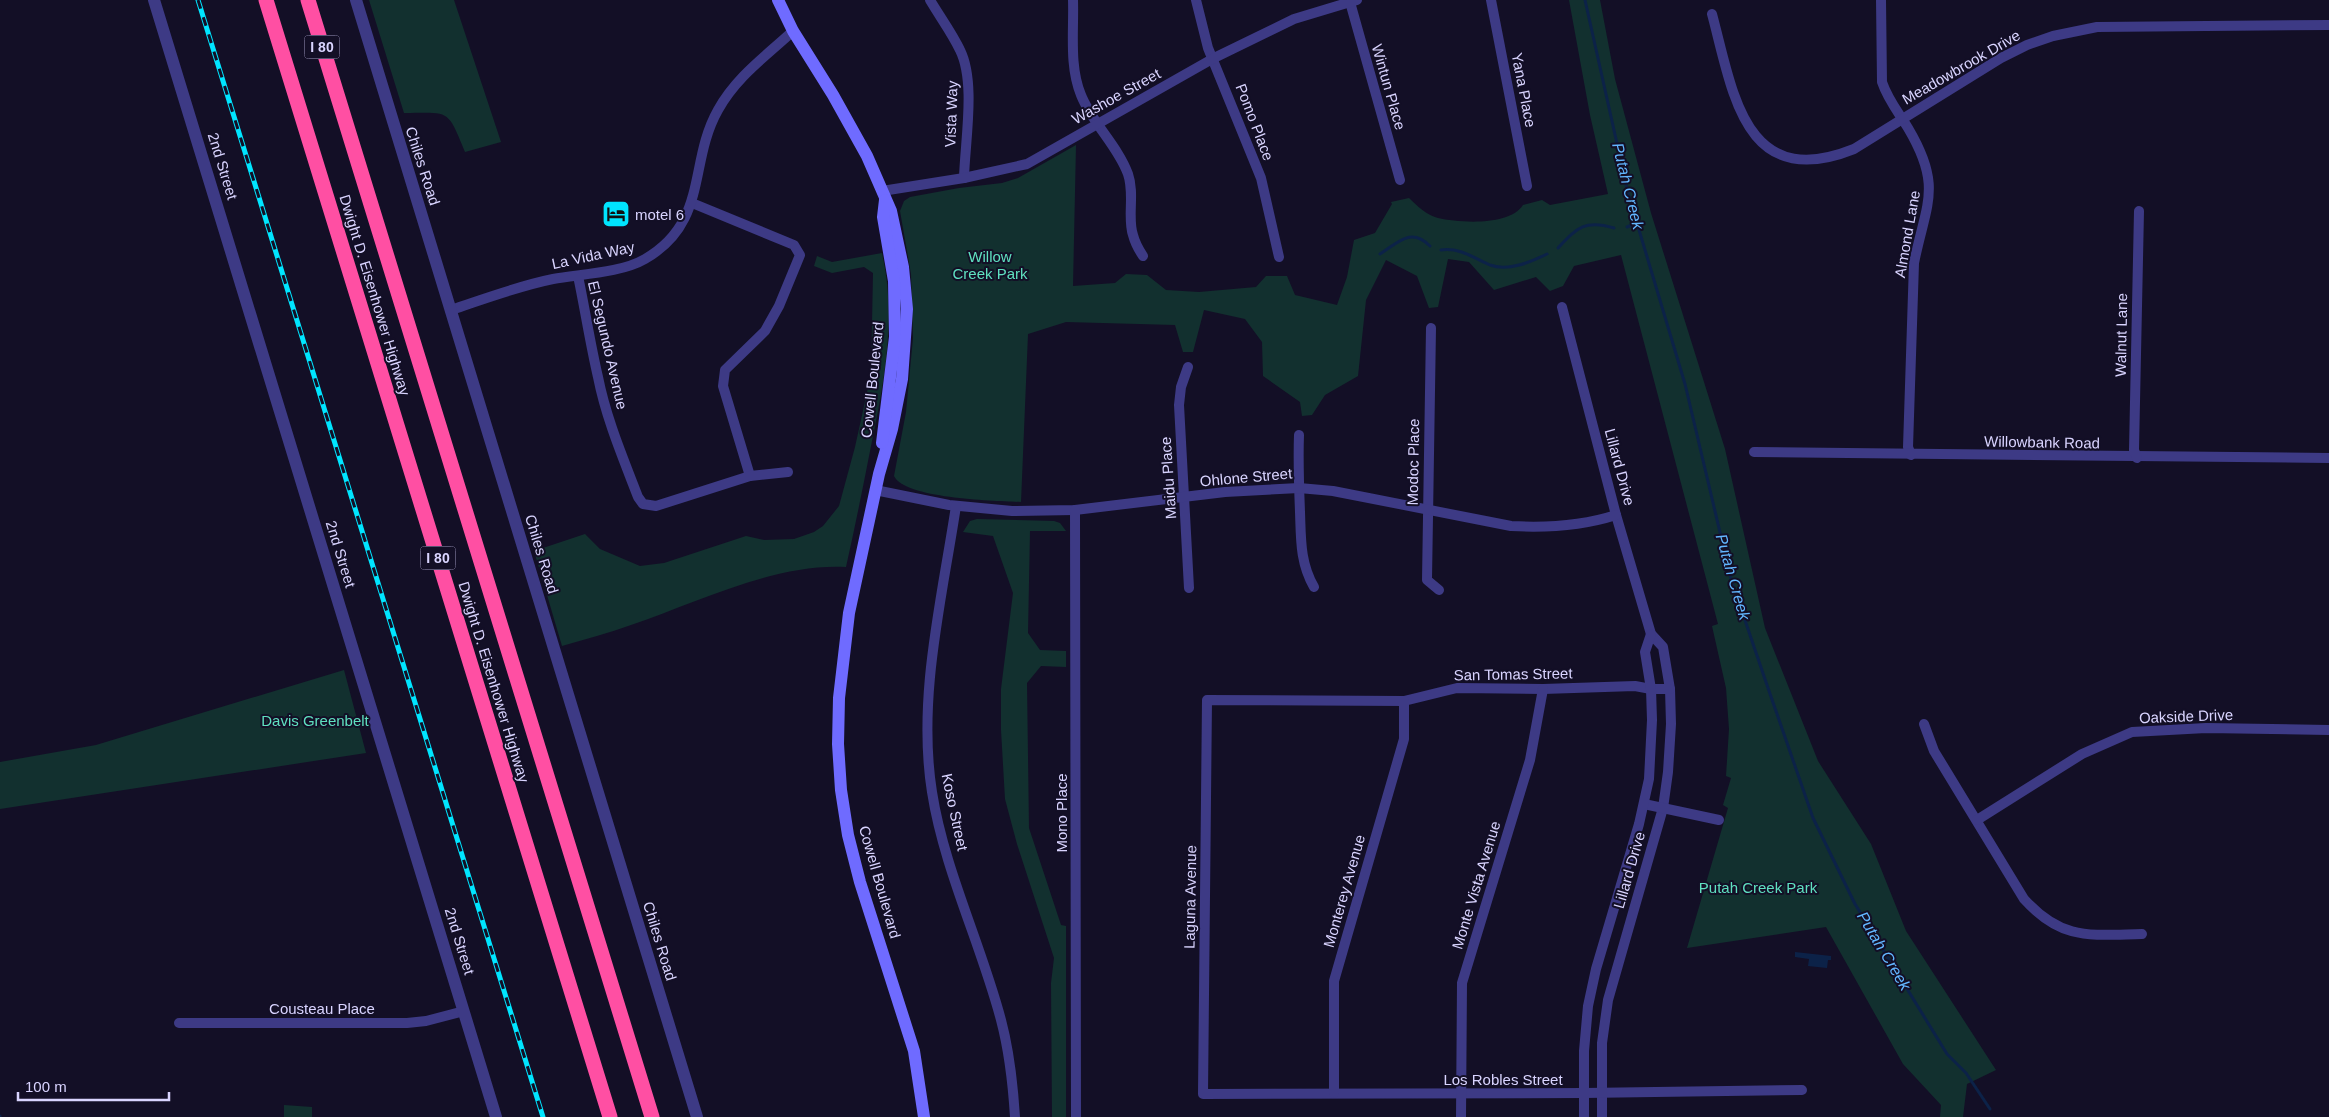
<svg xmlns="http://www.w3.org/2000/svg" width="2329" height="1117" font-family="Helvetica,sans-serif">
	<rect width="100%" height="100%" fill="#130f26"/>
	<g fill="#12302f">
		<path d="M369 0H454L501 142 465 152C447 108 450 113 404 113Z"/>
		<path d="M1569 0H1600L1615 79 1651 213 1725 449 1765 628 1818 761 1871 844 1906 931 1996 1070 1967 1084 1963 1117H1940L1941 1105 1903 1064 1826 927 1687 948 1728 808 1723 805 1731 778 1726 776 1729 729 1726 688 1712 626 1718 624 1621 255 1574 266 1563 286 1550 291 1536 277 1494 290 1469 262 1448 259 1438 307 1429 308 1417 276 1386 260 1366 300 1358 376 1325 395 1312 415 1302 416 1300 402 1263 376 1262 342 1245 319 1204 310 1193 352H1183L1175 325 1066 322 1028 334 1021 502C997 501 905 499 894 476L906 412 913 338 911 274 900 211 904 201 910 197 959 188 1002 183 1018 178 1076 145 1073 286 1115 283 1126 274 1147 275 1166 290 1199 292 1256 287 1266 276H1287L1295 295 1337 305 1347 277 1354 240 1375 233 1392 204 1391 202 1409 198C1416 205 1428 216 1438 218 1460 223 1510 226 1523 205L1542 200 1550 205 1608 194 1590 115Z"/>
		<path d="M882 253C897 318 884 383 871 446 863 487 855 527 846 567 775 563 698 602 631 625 609 633 585 639 562 646L534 551 585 534 600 549 640 566 664 563 746 536 764 540 794 539 814 532 823 526 839 506 855 447 871 374 873 273 864 267 832 273 814 266 817 256 832 262Z"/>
		<polygon points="977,519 1054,521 1060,523 1066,531 1030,531 1028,633 1040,650 1066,651 1066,667 1041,666 1027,683 1029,828 1061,925 1066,926 1066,1117 1052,1117 1051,983 1054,958 1017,844 1005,799 1001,730 1001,689 1013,593 993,536 963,532 970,521"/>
		<polygon points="344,670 366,753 0,809 0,762 96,745"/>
		<polygon points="284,1105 312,1107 312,1117 284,1117"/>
	</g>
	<polygon fill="#0c2248" points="1795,952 1831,956 1831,960 1828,960 1827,968 1808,966 1809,959 1795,957"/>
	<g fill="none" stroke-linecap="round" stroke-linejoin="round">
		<g stroke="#0c2248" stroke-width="3">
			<polyline points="1585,0 1628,193 1685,384 1731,579 1768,688 1813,818 1855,904 1947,1054 1966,1073 1990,1109"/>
			<polyline points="1627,227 1637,223"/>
			<path d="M1558 248C1577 228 1585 219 1614 228"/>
			<path d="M1441 250C1459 247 1474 258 1490 265 1508 272 1531 262 1547 254"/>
			<path d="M1380 254C1399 242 1411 227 1430 246"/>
			<polyline points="0,1116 0,1117"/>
		</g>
		<g stroke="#3d3a85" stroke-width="10">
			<path d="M930 0C940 17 952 33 960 50 976 82 965 141 964 178"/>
			<path d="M1073 0C1074 31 1069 66 1081 95 1092 123 1118 146 1128 174 1135 194 1127 218 1133 235 1135 243 1139 250 1143 256"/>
			<polyline points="1196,0 1208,48 1261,178 1279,257"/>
			<polyline points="1491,0 1527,186"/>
			<path d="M1881 0 1882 82C1888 100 1899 113 1908 128 1943 187 1926 203 1914 263L1908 447 1911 455"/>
			<polyline points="1350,2 1400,180"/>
			<path d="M1712 14C1733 92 1744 193 1854 149L2001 58 2027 45 2053 36 2097 27 2329 25"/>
			<polyline points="882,191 964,178 1027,164 1214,58 1294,19 1357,0"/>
			<polyline points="692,203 794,245 800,255 779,306 765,331 725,370 723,386 750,476"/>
			<path d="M578 276C585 309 590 343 598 377 606 418 623 458 638 497L643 504 656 506 750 476 788 472"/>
			<polyline points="1562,307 1616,515 1651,634 1663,647 1670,689 1671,724 1668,772 1663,808 1608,1000 1602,1043 1602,1117"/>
			<path d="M451 310C484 299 518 286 553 279 581 274 621 273 645 259 709 222 688 163 718 110 736 77 766 56 793 31"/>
			<polyline points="1431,328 1427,580 1439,590"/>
			<polyline points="1188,367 1181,387 1179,405 1189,588"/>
			<path d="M1299 435C1298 461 1299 487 1300 512 1301 539 1300 563 1314 587"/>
			<polyline points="1754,452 2329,458"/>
			<polyline points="2137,458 2134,450 2139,211"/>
			<path d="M875 490 949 505 1012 511 1075 510 1225 492 1299 488 1333 491 1511 526C1547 528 1582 526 1616 515"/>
			<path d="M956 506C942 599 917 698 932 792 944 869 981 944 1001 1020 1009 1050 1013 1085 1015 1117"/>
			<polyline points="1075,510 1076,1117"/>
			<polyline points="1670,689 1651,689 1635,686 1543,689 1457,688 1404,701 1207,700 1203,1094 1584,1093 1802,1090"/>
			<path d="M1924 724 1934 751 2024 899C2062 941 2090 935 2142 934"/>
			<polyline points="1644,804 1719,820"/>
			<polyline points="1977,820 2082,754 2132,732 2206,728 2329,730"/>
			<polyline points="179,1023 407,1023 426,1021 464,1011"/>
			<polyline points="1334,1093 1334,981 1404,739 1404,701"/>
			<polyline points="1461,1117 1462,983 1530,760 1543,689"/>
			<polyline points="1584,1117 1584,1051 1588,1006 1596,969 1639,824 1649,779 1652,720 1651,689 1645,652 1651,634"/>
		</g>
		<g stroke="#3d3a85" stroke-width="12">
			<polyline points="154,0 496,1117"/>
			<polyline points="356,0 697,1117"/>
		</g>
		<g stroke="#6f6bff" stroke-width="12">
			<polyline points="778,0 793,31 833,95 867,156 891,211 903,267 907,309 902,379 892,429 879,474 849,613 839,698 838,744 841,790 848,835 860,882 914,1051 924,1117"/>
			<polyline points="882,443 895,337 894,281 883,217 885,200"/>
		</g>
		<g stroke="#ff4fa3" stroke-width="15">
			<polyline points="266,0 610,1117"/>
			<polyline points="308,0 652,1117"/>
		</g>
		<defs>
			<polyline id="rail" points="198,0 543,1117"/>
		</defs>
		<use href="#rail" stroke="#00e5ff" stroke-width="5"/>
		<use href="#rail" stroke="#130f26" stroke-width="3" stroke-dasharray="9" stroke-linecap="butt"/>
	</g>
	<defs>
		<symbol id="hotel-square" viewBox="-11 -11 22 22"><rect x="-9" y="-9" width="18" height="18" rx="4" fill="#00e5ff" stroke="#130f26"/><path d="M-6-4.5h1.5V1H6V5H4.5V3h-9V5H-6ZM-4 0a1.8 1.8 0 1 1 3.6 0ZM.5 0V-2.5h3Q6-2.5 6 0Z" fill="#111"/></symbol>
	</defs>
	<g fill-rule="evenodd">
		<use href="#hotel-square" x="600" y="198" width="32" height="32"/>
	</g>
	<g text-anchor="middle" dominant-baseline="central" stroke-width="4" stroke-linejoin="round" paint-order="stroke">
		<g fill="#130f26" stroke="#9e99be" stroke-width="1">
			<rect x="304.5" y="35.5" width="35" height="23" rx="4"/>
			<rect x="420.5" y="546.5" width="35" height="23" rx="4"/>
		</g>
		<g font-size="14" font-weight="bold" fill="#d9d4ff">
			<text x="322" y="47">I 80</text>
			<text x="438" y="558">I 80</text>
		</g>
		<g font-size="15" fill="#d9d4ff" stroke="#130f26">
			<text transform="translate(1961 67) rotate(-30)">Meadowbrook Drive</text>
			<text transform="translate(1389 87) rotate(74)">Wintun Place</text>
			<text transform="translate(1524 90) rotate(79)">Yana Place</text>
			<text transform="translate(1116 96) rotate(-29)">Washoe Street</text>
			<text transform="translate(951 114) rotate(-88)">Vista Way</text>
			<text transform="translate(1255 122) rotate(69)">Pomo Place</text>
			<text transform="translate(223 166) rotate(73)">2nd Street</text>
			<text transform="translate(423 166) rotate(72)">Chiles Road</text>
			<text transform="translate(1907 234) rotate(-80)">Almond Lane</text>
			<text transform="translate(593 255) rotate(-12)">La Vida Way</text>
			<text transform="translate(375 295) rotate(73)">Dwight D. Eisenhower Highway</text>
			<text transform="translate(2121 335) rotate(-89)">Walnut Lane</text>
			<text transform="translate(608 345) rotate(77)">El Segundo Avenue</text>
			<text transform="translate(872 380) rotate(-84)">Cowell Boulevard</text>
			<text transform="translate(2042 442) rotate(1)">Willowbank Road</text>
			<text transform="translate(1413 462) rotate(-89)">Modoc Place</text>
			<text transform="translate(1620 467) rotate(75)">Lillard Drive</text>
			<text transform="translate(1246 477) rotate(-5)">Ohlone Street</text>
			<text transform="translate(1168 478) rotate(-94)">Maidu Place</text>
			<text transform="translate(341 554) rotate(73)">2nd Street</text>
			<text transform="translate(542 554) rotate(73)">Chiles Road</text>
			<text transform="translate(1513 674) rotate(-1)">San Tomas Street</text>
			<text transform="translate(494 682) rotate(73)">Dwight D. Eisenhower Highway</text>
			<text transform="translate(2186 716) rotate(-2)">Oakside Drive</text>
			<text transform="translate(955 812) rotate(78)">Koso Street</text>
			<text transform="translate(1061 813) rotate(-90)">Mono Place</text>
			<text transform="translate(1629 870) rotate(-74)">Lillard Drive</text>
			<text transform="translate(880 882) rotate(74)">Cowell Boulevard</text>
			<text transform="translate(1476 885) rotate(-73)">Monte Vista Avenue</text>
			<text transform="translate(1344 891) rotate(-74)">Monterey Avenue</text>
			<text transform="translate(1190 897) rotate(-89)">Laguna Avenue</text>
			<text transform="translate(460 941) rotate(73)">2nd Street</text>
			<text transform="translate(660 941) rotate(73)">Chiles Road</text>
			<text x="322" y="1008">Cousteau Place</text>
			<text x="1503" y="1079">Los Robles Street</text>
		</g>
		<g font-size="15" fill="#d9d4ff" stroke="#130f26" text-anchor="start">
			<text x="635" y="214">motel 6</text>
		</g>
		<g font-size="15" fill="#5fe0c0" stroke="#130f26">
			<text x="990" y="256">Willow<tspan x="990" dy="17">Creek Park</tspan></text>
			<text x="315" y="720">Davis Greenbelt</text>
			<text x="1758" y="887">Putah Creek Park</text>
		</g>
		<g font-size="16" font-style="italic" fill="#62b6ff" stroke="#130f26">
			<text transform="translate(1628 186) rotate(76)">Putah Creek</text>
			<text transform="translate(1733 577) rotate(74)">Putah Creek</text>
			<text transform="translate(1884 951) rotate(59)">Putah Creek</text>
		</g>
	</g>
	<path d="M18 1092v8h151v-8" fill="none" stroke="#d9d4ff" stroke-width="2.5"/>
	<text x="25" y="1092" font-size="15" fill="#d9d4ff" stroke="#130f26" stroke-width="4" paint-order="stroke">100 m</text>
</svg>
